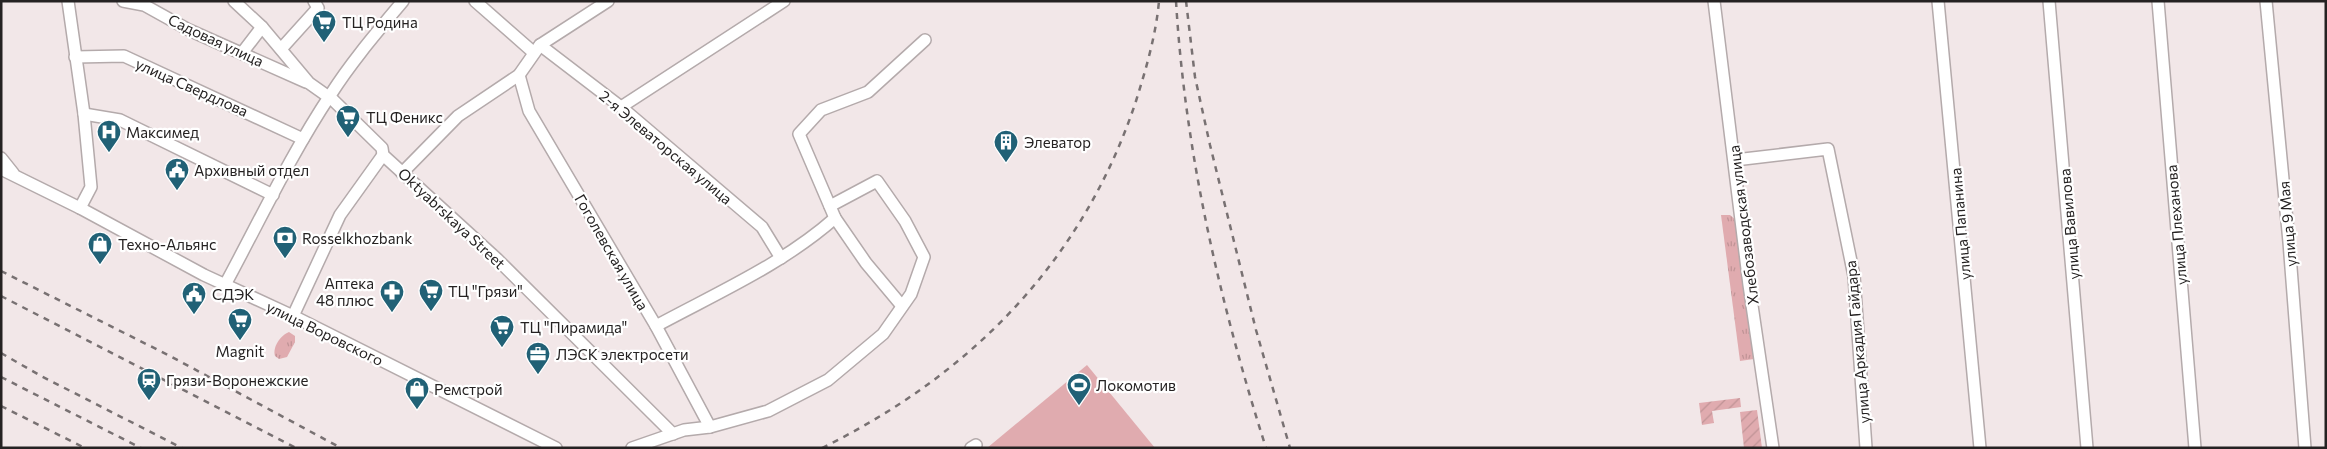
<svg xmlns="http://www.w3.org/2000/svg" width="2327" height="449" font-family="Commissioner,sans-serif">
	<defs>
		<pattern id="grass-tufts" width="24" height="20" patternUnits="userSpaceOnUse" patternTransform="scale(1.25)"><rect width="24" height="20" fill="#e0abaf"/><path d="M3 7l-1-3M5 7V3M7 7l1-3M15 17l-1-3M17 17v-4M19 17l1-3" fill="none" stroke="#c09396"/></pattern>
		<pattern id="garden-furrows" width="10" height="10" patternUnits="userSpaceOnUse" patternTransform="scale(1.25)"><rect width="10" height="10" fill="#e0abaf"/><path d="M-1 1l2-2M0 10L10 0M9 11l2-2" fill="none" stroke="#c09396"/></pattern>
	</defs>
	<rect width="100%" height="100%" fill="#f2e7e8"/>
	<g fill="url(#grass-tufts)">
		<polygon points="1721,215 1730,215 1736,220 1754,359 1740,361"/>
		<path d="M289 332 295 336V342L287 357 279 359 275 356C272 347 281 335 289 332Z"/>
	</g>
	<polygon fill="#e0abaf" points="1087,365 1155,448 987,448"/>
	<g fill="url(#garden-furrows)">
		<polygon points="1740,398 1741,407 1712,411 1714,423 1702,425 1699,403"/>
		<polygon points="1757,410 1762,448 1744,448 1740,412"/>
	</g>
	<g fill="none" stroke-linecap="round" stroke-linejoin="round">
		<defs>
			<g id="minor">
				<polyline points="68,1 84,114 91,187 80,208"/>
				<polyline points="123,1 144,5 189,30 306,82"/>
				<polyline points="234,1 262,27 309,83 333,100 382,148 383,155 497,259 673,434"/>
				<polyline points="475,1 533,52"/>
				<polyline points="1714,1 1749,285 1773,448"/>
				<polyline points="1938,1 1980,448"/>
				<polyline points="2049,1 2087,448"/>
				<polyline points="2158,1 2195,448"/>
				<polyline points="2266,1 2289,242 2305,448"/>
				<polyline points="540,45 621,107 762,227 781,258"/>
				<polyline points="281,49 318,8 314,1"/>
				<polyline points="242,53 262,27"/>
				<polyline points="75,57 124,56 303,139"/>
				<polyline points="519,75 529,111 656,326 710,427"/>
				<polyline points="621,107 784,1"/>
				<polyline points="84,114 120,120 273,195"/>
				<polyline points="1,158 13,173"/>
				<polyline points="1735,160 1828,149 1854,276 1866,448"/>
				<polyline points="1,169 80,208 204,275 293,316 556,448"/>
				<polyline points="402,173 458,116 519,75 540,45 608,1"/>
				<path d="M226 283C260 220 291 154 331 94 352 61 378 31 403 1"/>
				<polyline points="902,306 866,263 835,218 799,134 821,110 868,92 925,40"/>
				<polyline points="293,316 340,215 383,155"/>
				<path d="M656 326C717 293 783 264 835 218"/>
				<polyline points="632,448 684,430 710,427 768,411 828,380 883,334 911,294 924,257 905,221 877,181 830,206"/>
				<polyline points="971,448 976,445"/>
			</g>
		</defs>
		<use href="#minor" stroke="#b4aaab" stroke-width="14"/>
		<use href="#minor" stroke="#fff" stroke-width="11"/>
		<g stroke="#787172" stroke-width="2.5" stroke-dasharray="6 6" stroke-linecap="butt">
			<path d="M1176 1C1185 153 1220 303 1266 448"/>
			<polyline points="1186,1 1195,77 1210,145 1256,330 1290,448"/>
			<polyline points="1,271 170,356 341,448"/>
			<polyline points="1,296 296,448"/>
			<polyline points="1,353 41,376 182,448"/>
			<polyline points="1,377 141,448"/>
			<polyline points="1,406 85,448"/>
			<path d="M822 448C972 374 1083 261 1136 101 1146 69 1156 35 1159 1"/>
		</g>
	</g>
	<defs>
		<symbol id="supermarket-pin" viewBox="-11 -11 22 30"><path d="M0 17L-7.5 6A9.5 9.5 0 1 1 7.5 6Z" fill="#216176" stroke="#fff"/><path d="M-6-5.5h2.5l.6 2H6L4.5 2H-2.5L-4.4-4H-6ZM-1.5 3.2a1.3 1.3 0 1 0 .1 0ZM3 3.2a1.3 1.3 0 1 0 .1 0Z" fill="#fff"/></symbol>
		<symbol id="hospital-pin" viewBox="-11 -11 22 30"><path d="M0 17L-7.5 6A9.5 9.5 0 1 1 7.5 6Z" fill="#216176" stroke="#fff"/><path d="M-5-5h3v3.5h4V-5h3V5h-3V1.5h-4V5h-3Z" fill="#fff"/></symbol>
		<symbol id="building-pin" viewBox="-11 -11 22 30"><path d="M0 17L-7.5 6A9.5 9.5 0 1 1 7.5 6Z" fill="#216176" stroke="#fff"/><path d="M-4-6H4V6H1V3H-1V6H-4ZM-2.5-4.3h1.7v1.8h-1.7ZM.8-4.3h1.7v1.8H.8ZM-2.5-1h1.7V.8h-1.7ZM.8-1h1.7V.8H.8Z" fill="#fff"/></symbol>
		<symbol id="civic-pin" viewBox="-11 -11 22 30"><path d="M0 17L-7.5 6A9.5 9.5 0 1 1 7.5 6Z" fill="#216176" stroke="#fff"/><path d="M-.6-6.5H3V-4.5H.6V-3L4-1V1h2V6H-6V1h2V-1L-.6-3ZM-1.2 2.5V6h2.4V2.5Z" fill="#fff"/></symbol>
		<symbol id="bank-pin" viewBox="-11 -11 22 30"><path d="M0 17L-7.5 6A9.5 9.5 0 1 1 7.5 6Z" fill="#216176" stroke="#fff"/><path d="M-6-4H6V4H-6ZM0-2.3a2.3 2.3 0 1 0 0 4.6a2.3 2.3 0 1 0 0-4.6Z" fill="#fff"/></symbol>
		<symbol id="shop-pin" viewBox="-11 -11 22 30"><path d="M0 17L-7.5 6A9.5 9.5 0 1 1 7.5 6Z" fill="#216176" stroke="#fff"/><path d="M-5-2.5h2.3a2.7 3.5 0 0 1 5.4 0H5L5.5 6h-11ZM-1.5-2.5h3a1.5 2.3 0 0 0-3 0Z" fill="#fff"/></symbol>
		<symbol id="pharmacy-pin" viewBox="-11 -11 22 30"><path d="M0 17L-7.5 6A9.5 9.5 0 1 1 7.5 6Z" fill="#216176" stroke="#fff"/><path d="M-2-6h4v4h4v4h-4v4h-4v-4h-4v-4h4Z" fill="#fff"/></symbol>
		<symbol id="office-pin" viewBox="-11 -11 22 30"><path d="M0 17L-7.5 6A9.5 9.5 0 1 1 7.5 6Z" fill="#216176" stroke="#fff"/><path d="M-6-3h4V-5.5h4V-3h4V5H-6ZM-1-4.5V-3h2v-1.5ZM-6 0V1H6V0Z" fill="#fff"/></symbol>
		<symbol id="station-pin" viewBox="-11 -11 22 30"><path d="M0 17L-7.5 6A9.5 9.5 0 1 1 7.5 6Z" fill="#216176" stroke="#fff"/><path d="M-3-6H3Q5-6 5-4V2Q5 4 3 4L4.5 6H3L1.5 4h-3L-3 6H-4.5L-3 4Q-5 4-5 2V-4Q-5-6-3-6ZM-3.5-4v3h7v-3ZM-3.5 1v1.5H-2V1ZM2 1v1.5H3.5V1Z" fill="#fff"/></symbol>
		<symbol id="stadium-pin" viewBox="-11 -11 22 30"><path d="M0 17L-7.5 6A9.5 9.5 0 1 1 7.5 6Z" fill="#216176" stroke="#fff"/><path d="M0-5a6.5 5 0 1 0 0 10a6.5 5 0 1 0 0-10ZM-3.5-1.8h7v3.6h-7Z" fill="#fff"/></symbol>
	</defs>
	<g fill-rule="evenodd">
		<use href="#supermarket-pin" x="310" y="8" width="28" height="38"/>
		<use href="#supermarket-pin" x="334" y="103" width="28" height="38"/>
		<use href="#hospital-pin" x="95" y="118" width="28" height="38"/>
		<use href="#building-pin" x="992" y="128" width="28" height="38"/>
		<use href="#civic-pin" x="163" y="156" width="28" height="38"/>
		<use href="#bank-pin" x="271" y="224" width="28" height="38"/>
		<use href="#shop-pin" x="86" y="230" width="28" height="38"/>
		<use href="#supermarket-pin" x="417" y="277" width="28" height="38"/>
		<use href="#pharmacy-pin" x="378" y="278" width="28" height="38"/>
		<use href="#civic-pin" x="180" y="280" width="28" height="38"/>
		<use href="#supermarket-pin" x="226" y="306" width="28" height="38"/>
		<use href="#supermarket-pin" x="488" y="313" width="28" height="38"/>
		<use href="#office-pin" x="524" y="340" width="28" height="38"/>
		<use href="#station-pin" x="135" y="366" width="28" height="38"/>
		<use href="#stadium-pin" x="1065" y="371" width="28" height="38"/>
		<use href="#shop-pin" x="403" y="375" width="28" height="38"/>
	</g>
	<g text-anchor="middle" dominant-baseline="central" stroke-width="4.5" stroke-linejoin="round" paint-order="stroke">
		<g font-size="15" fill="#252222" stroke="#fff" text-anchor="start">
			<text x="342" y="22">ТЦ Родина</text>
			<text x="366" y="117">ТЦ Феникс</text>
			<text x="126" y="132">Максимед</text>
			<text x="1024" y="142">Элеватор</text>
			<text x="194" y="170">Архивный отдел</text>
			<text x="302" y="238">Rosselkhozbank</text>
			<text x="118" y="244">Техно-Альянс</text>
			<text x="374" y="283" text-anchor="end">Аптека<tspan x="374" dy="17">48 плюс</tspan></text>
			<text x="448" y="291">ТЦ "Грязи"</text>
			<text x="212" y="294">СДЭК</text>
			<text x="520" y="327">ТЦ "Пирамида"</text>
			<text x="240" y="351" text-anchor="middle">Magnit</text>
			<text x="556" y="354">ЛЭСК электросети</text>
			<text x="166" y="380">Грязи-Воронежские</text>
			<text x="1096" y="385">Локомотив</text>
			<text x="434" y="389">Ремстрой</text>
		</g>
		<g font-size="15" fill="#252222" stroke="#fff">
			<text transform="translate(216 40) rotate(25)">Садовая улица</text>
			<text transform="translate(192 87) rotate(24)">улица Свердлова</text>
			<text transform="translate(666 147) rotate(40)">2-я Элеваторская улица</text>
			<text transform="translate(452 218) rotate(43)">Oktyabrskaya Street</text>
			<text transform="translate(1960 224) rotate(-95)">улица Папанина</text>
			<text transform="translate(2069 224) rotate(-95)">улица Вавилова</text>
			<text transform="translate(2287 224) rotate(-95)">улица 9 Мая</text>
			<text transform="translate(1743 225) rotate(-97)">Хлебозаводская улица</text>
			<text transform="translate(2176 225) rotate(-95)">улица Плеханова</text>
			<text transform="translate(612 252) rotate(60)">Гоголевская улица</text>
			<text transform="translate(325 333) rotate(26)">улица Воровского</text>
			<text transform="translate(1857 342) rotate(-95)">улица Аркадия Гайдара</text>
		</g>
	</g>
	<rect width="2327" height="449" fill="none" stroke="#252222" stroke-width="5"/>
</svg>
